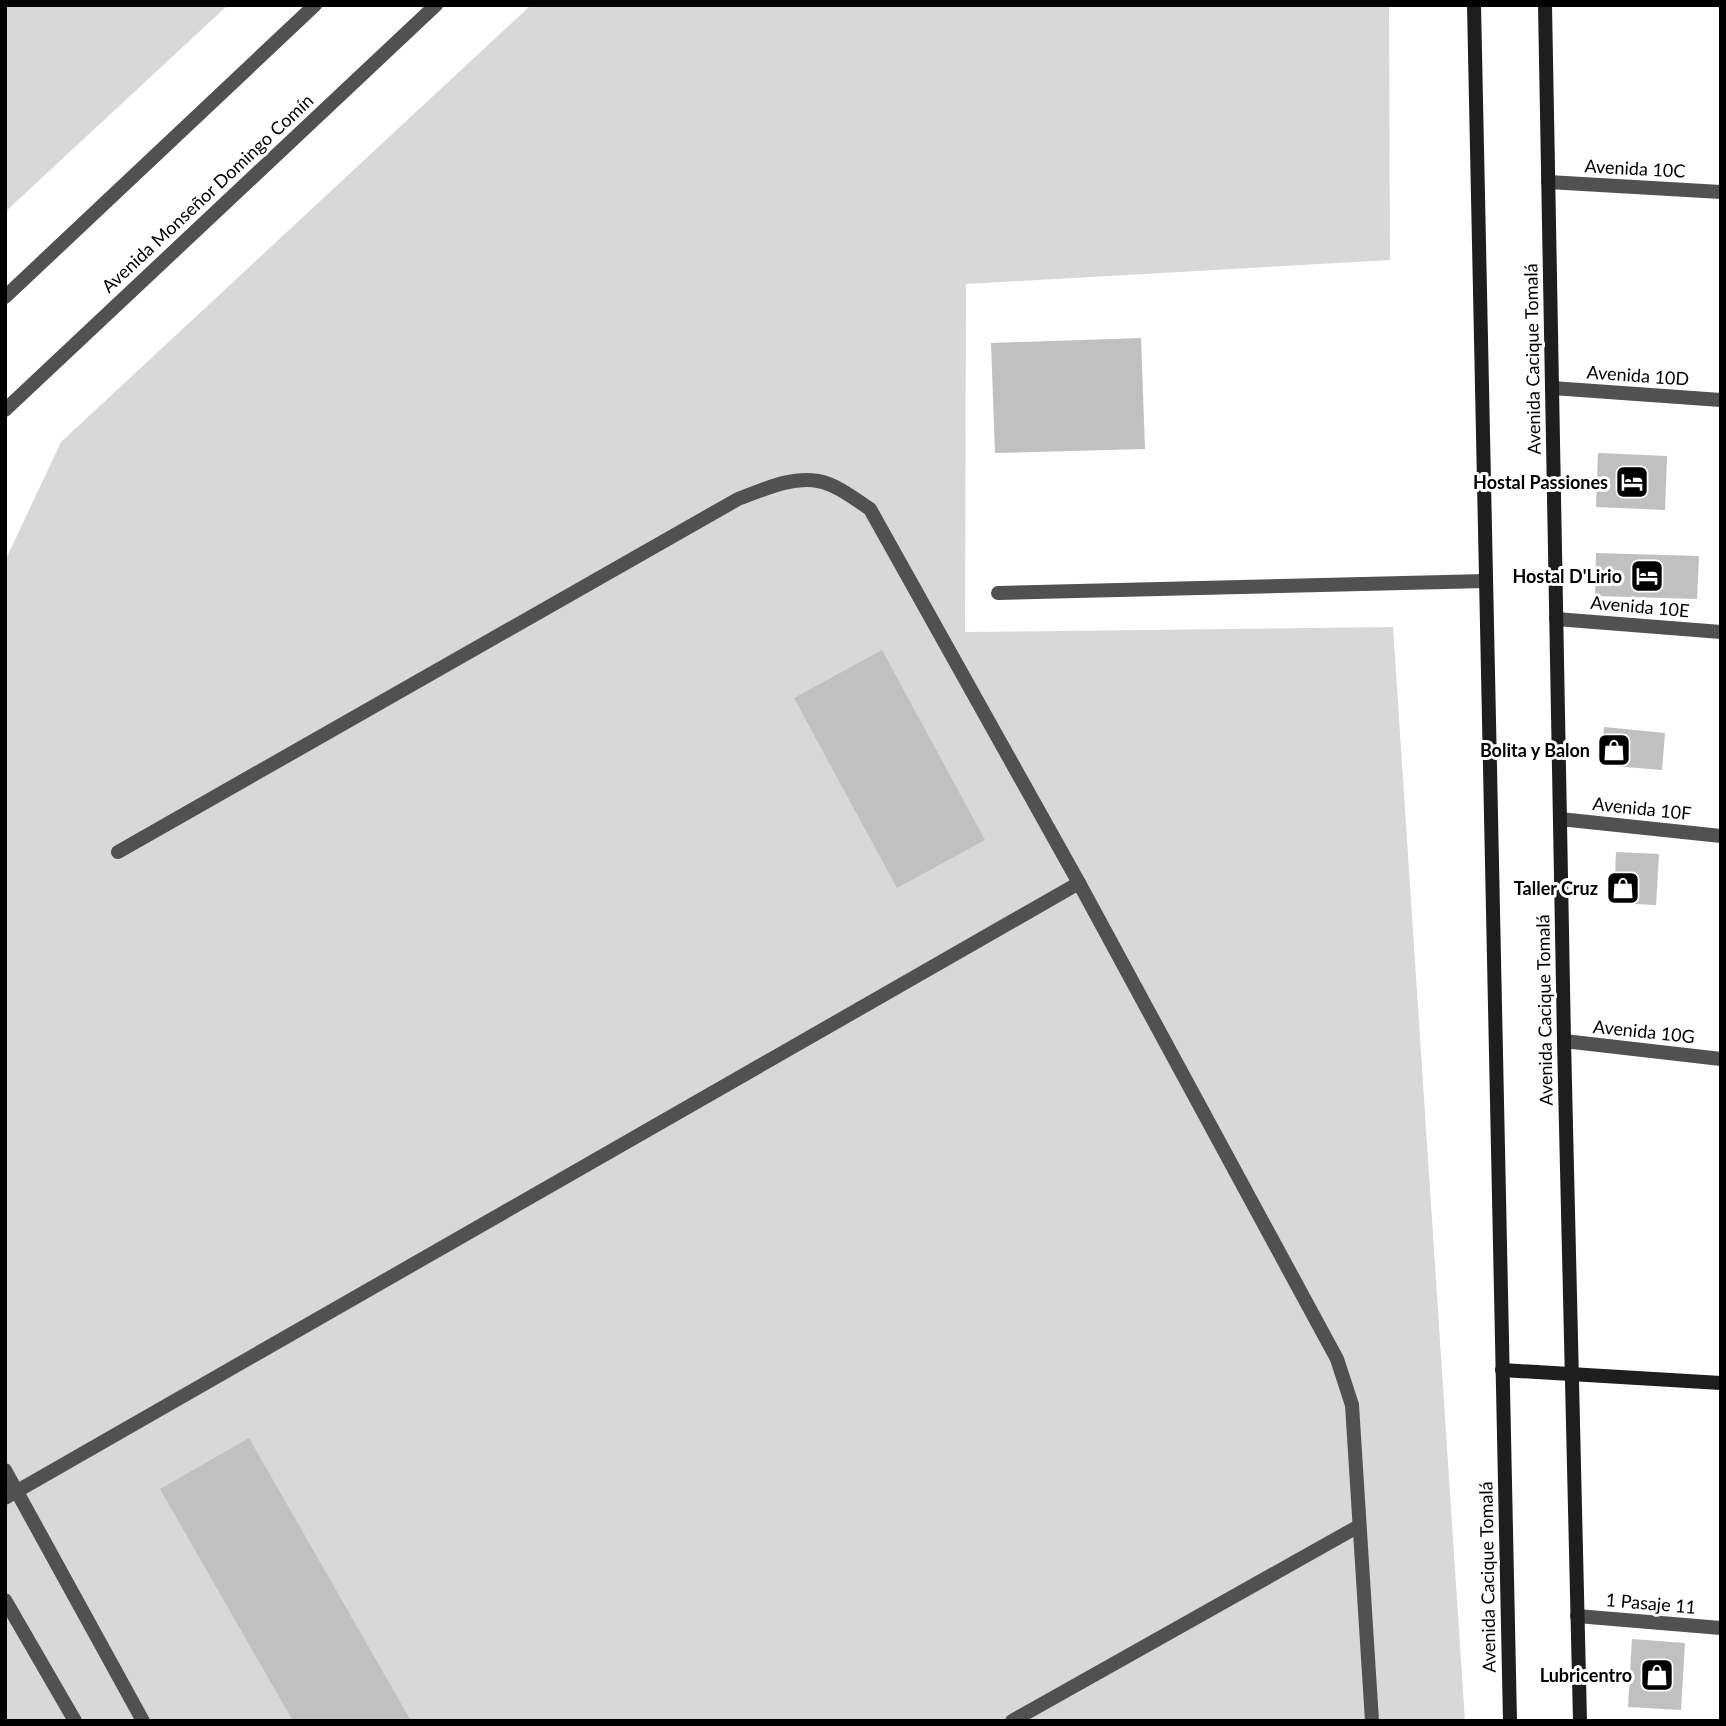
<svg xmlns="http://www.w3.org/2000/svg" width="1726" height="1726" font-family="Lato,sans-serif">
	<rect width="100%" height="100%" fill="#fff"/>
	<g fill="#d8d8d8">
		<polygon points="5,5 228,5 5,212"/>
		<polygon points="531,5 1389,5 1390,260 966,284 965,632 1393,627 1465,1721 5,1721 5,561 61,442"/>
	</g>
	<g fill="#c0c0c0">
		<polygon points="1141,338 1145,449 995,453 991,343"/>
		<polygon points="1598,453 1667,456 1665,510 1596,507"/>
		<polygon points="1596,553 1699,556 1697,599 1595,596"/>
		<polygon points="882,650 985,840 897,888 794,698"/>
		<polygon points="1604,727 1665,733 1662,770 1601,765"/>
		<polygon points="1616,852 1659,854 1656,905 1614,903"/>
		<polygon points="249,1438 411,1721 293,1721 160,1489"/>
		<polygon points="1632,1639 1685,1643 1681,1710 1628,1707"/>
	</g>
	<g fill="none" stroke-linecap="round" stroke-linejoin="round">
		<g stroke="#515151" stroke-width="14">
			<polyline points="5,297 315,5"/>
			<polyline points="5,410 436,5"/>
			<polyline points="998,593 1486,581"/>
			<path d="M118 852 738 499C763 490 791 476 818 481 836 484 855 499 870 509L1079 883 1337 1359 1352 1405 1372 1721"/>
			<polyline points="5,1470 143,1721"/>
			<polyline points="5,1498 1079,883"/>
			<polyline points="5,1600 75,1721"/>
			<polyline points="1012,1721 1359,1526"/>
		</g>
		<g stroke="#515151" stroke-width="14">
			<polyline points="1548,182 1721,192"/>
			<polyline points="1552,388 1721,400"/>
			<polyline points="1556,619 1721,632"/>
			<polyline points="1560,819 1721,836"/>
			<polyline points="1564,1041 1721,1059"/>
			<polyline points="1577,1616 1721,1628"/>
		</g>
		<g stroke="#1e1e1e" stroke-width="14">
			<polyline points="1474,5 1510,1721"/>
			<polyline points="1545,5 1564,1041 1580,1721"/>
			<polyline points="1502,1370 1721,1383"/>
		</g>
	</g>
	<defs>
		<symbol id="hotel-square" viewBox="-11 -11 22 22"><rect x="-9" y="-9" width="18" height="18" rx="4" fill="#000" stroke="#fff"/><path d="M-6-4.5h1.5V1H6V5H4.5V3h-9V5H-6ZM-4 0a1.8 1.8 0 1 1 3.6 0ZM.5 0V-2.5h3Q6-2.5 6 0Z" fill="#fff"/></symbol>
		<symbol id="shop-square" viewBox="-11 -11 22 22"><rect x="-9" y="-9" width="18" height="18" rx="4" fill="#000" stroke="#fff"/><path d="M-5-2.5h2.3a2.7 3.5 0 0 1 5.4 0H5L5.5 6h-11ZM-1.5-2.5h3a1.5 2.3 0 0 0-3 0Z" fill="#fff"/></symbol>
	</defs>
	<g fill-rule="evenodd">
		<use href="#hotel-square" x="1613" y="463" width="38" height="38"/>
		<use href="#hotel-square" x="1628" y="557" width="38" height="38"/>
		<use href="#shop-square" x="1595" y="731" width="38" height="38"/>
		<use href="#shop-square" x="1604" y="869" width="38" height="38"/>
		<use href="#shop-square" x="1638" y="1656" width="38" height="38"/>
	</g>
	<g text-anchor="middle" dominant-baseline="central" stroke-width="6" stroke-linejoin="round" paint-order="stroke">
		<g font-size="18" fill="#000" stroke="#fff">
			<text transform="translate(1635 168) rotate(3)">Avenida 10C</text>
			<text transform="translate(207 193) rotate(-43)">Avenida Monseñor Domingo Comín</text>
			<text transform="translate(1532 359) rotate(-91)">Avenida Cacique Tomalá</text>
			<text transform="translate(1638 375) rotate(4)">Avenida 10D</text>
			<text transform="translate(1640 606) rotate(5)">Avenida 10E</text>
			<text transform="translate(1642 808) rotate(6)">Avenida 10F</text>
			<text transform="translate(1544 1010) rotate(-91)">Avenida Cacique Tomalá</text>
			<text transform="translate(1644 1031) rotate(6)">Avenida 10G</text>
			<text transform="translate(1487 1577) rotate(-91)">Avenida Cacique Tomalá</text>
			<text transform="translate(1651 1603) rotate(5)">1 Pasaje 11</text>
		</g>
		<g font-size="18" font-weight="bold" fill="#000" stroke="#fff" text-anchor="end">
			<text x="1608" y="482">Hostal Passiones</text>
			<text x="1622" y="576">Hostal D'Lirio</text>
			<text x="1590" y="750">Bolita y Balon</text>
			<text x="1598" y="888">Taller Cruz</text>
			<text x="1632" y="1675">Lubricentro</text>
		</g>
	</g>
	<rect width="1726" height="1726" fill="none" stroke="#000000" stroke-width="14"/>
</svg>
